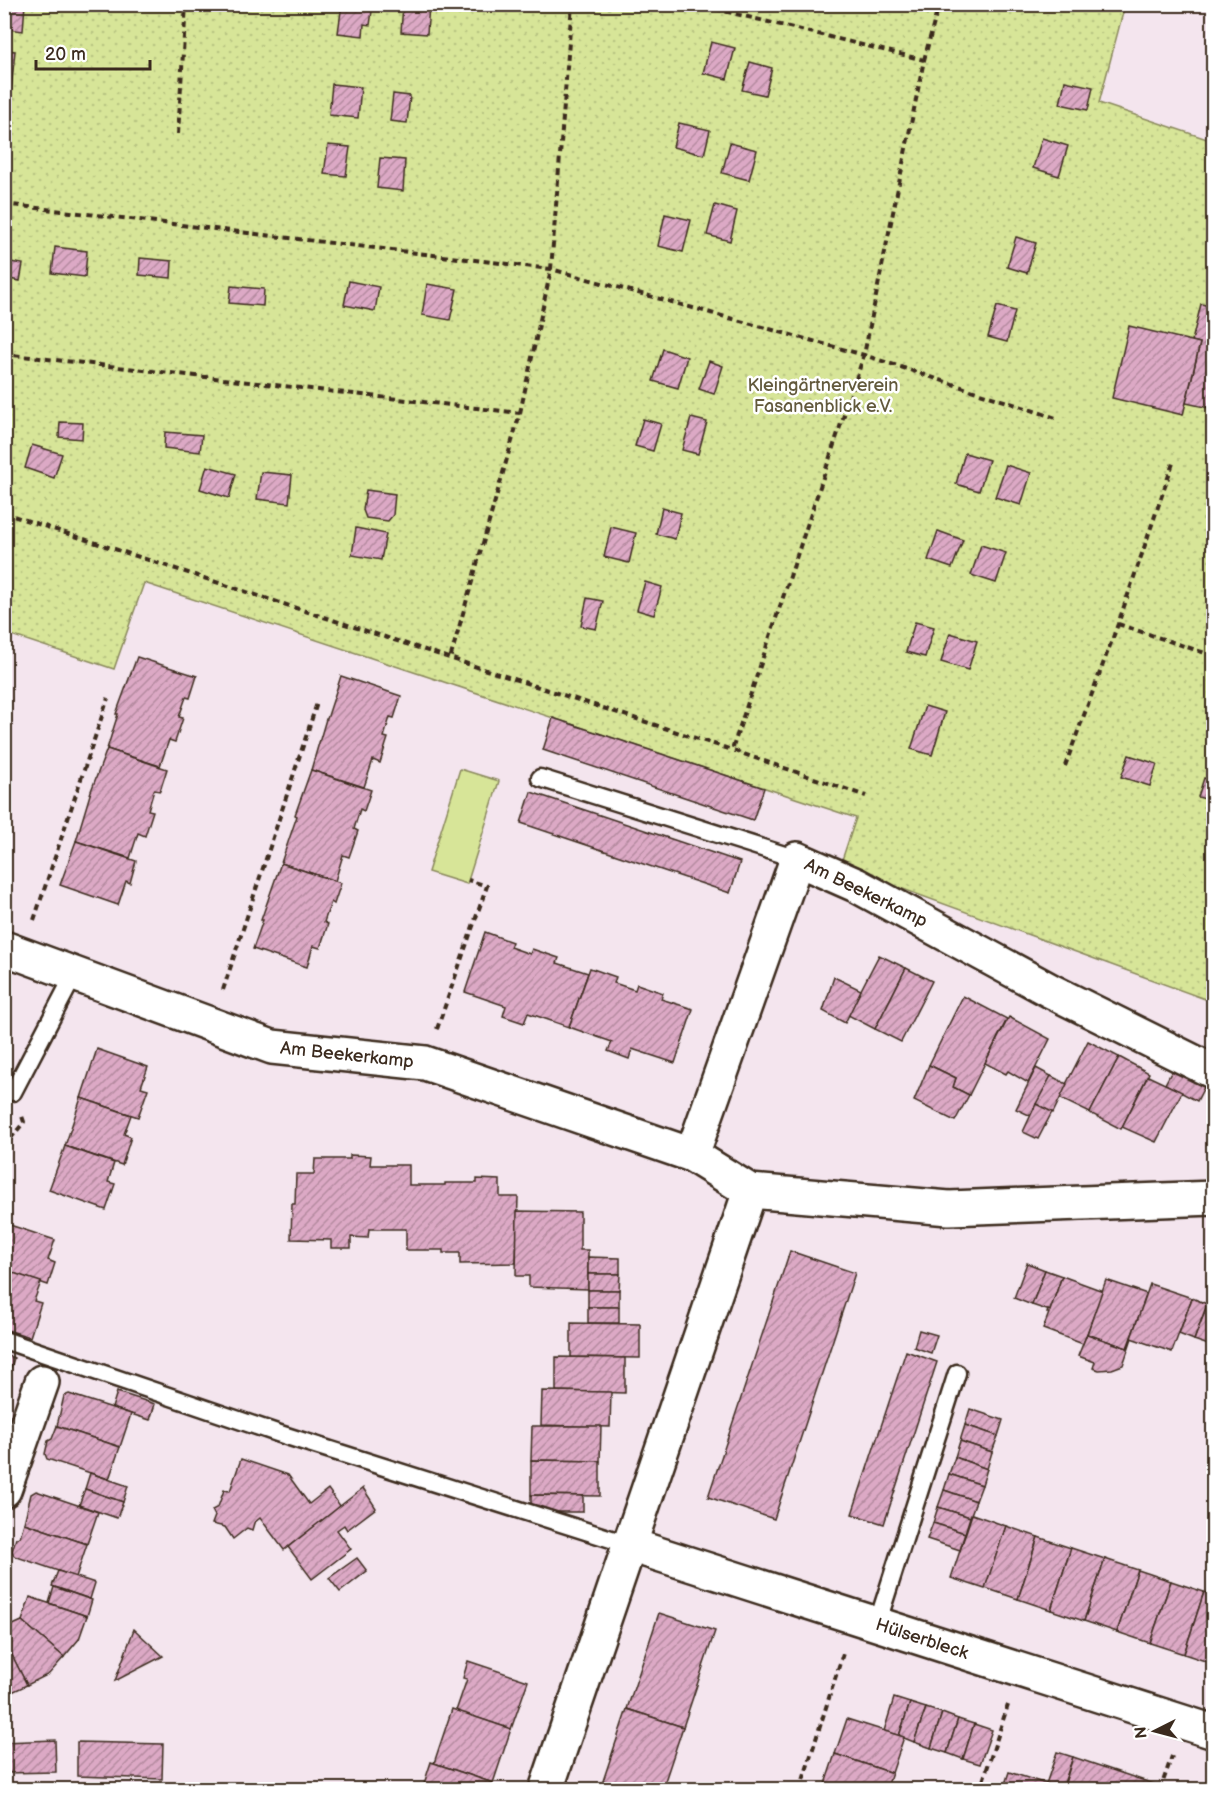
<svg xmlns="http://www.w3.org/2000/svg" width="1218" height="1794" font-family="'Balsamiq Sans',sans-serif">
	<defs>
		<pattern id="garden-dots" width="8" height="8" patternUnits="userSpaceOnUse" patternTransform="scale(1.5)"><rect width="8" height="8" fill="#d7e598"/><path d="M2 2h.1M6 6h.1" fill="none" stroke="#b9c583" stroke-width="1.8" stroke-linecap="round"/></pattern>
		<pattern id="building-hatch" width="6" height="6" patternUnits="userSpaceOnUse" patternTransform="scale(1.5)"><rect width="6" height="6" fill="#dca9c5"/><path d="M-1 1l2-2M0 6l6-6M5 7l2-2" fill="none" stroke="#b48a9f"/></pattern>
	</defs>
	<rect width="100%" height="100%" fill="#f4e5ee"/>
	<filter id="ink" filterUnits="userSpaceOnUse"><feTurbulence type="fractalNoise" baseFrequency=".0167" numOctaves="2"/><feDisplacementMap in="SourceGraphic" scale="12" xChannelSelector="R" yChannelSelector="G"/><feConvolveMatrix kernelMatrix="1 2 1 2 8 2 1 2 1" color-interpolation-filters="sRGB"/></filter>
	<g filter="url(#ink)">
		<polygon fill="#d7e598" stroke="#89885b" stroke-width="1.5" points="460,769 499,781 467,884 428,872"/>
		<polygon fill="url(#garden-dots)" stroke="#89885b" stroke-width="1.5" points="5,5 1125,5 1099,103 1213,141 1213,1002 840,866 856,818 144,583 114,669 5,633"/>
		<g fill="url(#building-hatch)" stroke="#3b2a1e" stroke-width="1.5">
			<polygon points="11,4 25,4 23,31 8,29"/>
			<polygon points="342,4 367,5 367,10 372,11 370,25 364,24 363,36 338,33"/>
			<polygon points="403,4 429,4 427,34 401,32"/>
			<polygon points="711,42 735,48 727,79 703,73"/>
			<polygon points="6,50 15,51 11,90 4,89"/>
			<polygon points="750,62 772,68 765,95 742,90"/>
			<polygon points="1065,81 1093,87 1088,110 1060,104"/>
			<polygon points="332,84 361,87 358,118 329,115"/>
			<polygon points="393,94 410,96 407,123 390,121"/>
			<polygon points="679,123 710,130 704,155 673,147"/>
			<polygon points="1042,138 1068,146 1059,176 1033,168"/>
			<polygon points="730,143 757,150 749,180 722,173"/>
			<polygon points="328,145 350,147 346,176 324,174"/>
			<polygon points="380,158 405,160 403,191 377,188"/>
			<polygon points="715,205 737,211 730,241 707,235"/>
			<polygon points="665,214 691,220 683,252 658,246"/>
			<polygon points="1016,237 1036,243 1027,273 1007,267"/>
			<polygon points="55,247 87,251 85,277 52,273"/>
			<polygon points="140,258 172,261 171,278 139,275"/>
			<polygon points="4,261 23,264 20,281 4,278"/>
			<polygon points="349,281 379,287 375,311 344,305"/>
			<polygon points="427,284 457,289 450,320 422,315"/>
			<polygon points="231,286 264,289 263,306 229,303"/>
			<polygon points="1201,304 1214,307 1214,409 1186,403 1200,343 1192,341"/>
			<polygon points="997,306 1015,311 1007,342 988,337"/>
			<polygon points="1129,326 1200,343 1183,415 1112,398"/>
			<polygon points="663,349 687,357 678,388 653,381"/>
			<polygon points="709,361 723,366 714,394 699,389"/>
			<polygon points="691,418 707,422 698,454 682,450"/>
			<polygon points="643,419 661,424 653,451 635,446"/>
			<polygon points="60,422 83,423 82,439 59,437"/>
			<polygon points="165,432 202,435 200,452 164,448"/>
			<polygon points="32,445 62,454 54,478 25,468"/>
			<polygon points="965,453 989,460 979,491 956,484"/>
			<polygon points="1006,465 1031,473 1021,505 995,497"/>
			<polygon points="207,466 236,474 229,498 200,489"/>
			<polygon points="261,472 292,475 289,503 257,499"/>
			<polygon points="366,490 395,494 393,515 388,521 366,518 363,510"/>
			<polygon points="662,508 681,513 675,539 656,534"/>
			<polygon points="611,527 636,533 629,563 604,557"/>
			<polygon points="356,528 386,534 381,560 352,555"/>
			<polygon points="938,531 963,540 952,568 928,560"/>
			<polygon points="981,545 1006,553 996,583 971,575"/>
			<polygon points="645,582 662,587 654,615 637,610"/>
			<polygon points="587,598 603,601 596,629 581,626"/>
			<polygon points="915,622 934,627 925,657 906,652"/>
			<polygon points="950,633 977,641 968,670 941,662"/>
			<polygon points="137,657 197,676 190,698 186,697 179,717 183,718 175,742 169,740 160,766 107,749 118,714 116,714"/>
			<polygon points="341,676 401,696 394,718 390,717 384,737 388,738 380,763 373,760 364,787 311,770 326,719 327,719"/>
			<polygon points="925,706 945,712 932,755 911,749"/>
			<polygon points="553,718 764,788 753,820 543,750"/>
			<polygon points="107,749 167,769 160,791 154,790 148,810 153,811 145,836 138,833 130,858 76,841 91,791"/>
			<polygon points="1129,755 1157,764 1150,786 1121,777"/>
			<polygon points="311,770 371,790 364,811 360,809 354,829 358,831 349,857 343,855 335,881 281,863 297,816 295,815"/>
			<polygon points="1204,778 1214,781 1214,811 1207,809 1209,800 1198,797"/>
			<polygon points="531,792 740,862 730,893 521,823"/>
			<polygon points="76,841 136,861 130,883 126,881 118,905 60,885"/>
			<polygon points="281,863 341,883 334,904 331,902 324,922 328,924 320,948 313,946 307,967 253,949 263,920 261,920"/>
			<polygon points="485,932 512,942 510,947 530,954 532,949 559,958 557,963 588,973 569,1027 528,1013 524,1023 503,1016 506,1006 465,992"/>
			<polygon points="879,955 906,968 875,1029 848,1015"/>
			<polygon points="590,968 616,977 614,983 635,990 637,984 663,993 661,999 693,1009 675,1063 632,1049 629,1059 608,1051 612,1042 569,1027"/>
			<polygon points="906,968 932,981 901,1042 875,1029"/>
			<polygon points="834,977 861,990 845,1023 823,1011"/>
			<polygon points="963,996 1007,1019 969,1095 953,1087 956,1078 929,1065"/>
			<polygon points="1009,1017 1050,1039 1028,1083 1008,1071 1006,1074 985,1063"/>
			<polygon points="1088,1041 1119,1057 1090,1113 1059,1098"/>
			<polygon points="97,1049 148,1067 141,1087 148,1089 138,1117 81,1098"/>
			<polygon points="1119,1057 1149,1073 1121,1129 1090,1113"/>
			<polygon points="929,1065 956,1078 953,1087 969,1095 955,1121 914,1101"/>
			<polygon points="1036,1068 1051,1076 1031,1116 1016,1109"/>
			<polygon points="1173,1069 1205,1085 1197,1101 1165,1084"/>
			<polygon points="1051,1076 1067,1084 1053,1113 1036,1104"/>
			<polygon points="1148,1076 1182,1092 1156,1142 1122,1127"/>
			<polygon points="81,1098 131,1115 124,1134 131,1137 122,1165 65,1146"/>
			<polygon points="1036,1104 1052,1112 1038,1139 1023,1132"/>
			<polygon points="65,1146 114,1163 108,1182 115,1184 106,1210 49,1190"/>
			<polygon points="350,1155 371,1156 370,1165 409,1165 409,1185 445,1185 445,1183 477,1183 477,1179 500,1180 500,1197 518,1197 516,1263 460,1264 460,1253 443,1253 443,1250 406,1250 406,1229 369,1229 368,1238 351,1237 351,1248 331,1248 331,1240 291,1239 292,1204 295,1204 296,1174 314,1174 315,1159 350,1159"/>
			<polygon points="517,1211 580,1212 580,1250 588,1250 588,1289 529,1287 529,1276 516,1276"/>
			<polygon points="4,1223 55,1240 48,1260 55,1263 48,1285 4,1270"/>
			<polygon points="790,1251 855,1273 774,1519 708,1497"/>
			<polygon points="588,1257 620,1258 620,1274 588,1274"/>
			<polygon points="1027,1263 1045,1270 1032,1305 1014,1298"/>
			<polygon points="4,1270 41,1282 34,1301 41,1303 30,1337 4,1329"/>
			<polygon points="1045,1270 1062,1276 1050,1311 1032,1305"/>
			<polygon points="588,1274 620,1274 619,1290 588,1290"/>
			<polygon points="1062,1276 1103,1291 1083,1344 1043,1329 1049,1313 1047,1313 1048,1310 1050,1311"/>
			<polygon points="1106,1280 1147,1294 1127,1348 1087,1334"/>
			<polygon points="1150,1284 1192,1298 1172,1352 1131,1338"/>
			<polygon points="1214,1288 1214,1347 1194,1340"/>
			<rect x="588" y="1290" width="31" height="17"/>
			<polygon points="1192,1298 1207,1304 1194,1340 1179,1334"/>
			<rect x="588" y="1307" width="31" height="16"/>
			<polygon points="571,1323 640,1324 640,1358 571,1357"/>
			<polygon points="919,1330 937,1335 931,1353 914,1347"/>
			<polygon points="1087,1334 1127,1348 1132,1338 1123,1365 1112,1369 1099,1370 1093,1368 1095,1362 1078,1356"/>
			<polygon points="906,1351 937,1362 884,1524 852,1514"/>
			<polygon points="4,1354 14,1358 9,1374 4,1372"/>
			<polygon points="556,1357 625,1358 625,1393 556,1391"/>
			<polygon points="542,1391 611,1392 610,1427 541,1425"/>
			<polygon points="117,1392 155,1404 150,1420 112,1408"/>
			<polygon points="69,1394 131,1414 120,1447 57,1426 64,1396"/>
			<polygon points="970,1409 1003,1420 998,1436 965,1425"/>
			<polygon points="965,1425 998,1436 992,1452 960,1441"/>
			<polygon points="57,1426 120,1447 109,1479 47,1459 45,1454 48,1441 52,1439"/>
			<polygon points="532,1426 601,1426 600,1461 531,1460"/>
			<polygon points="960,1441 992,1452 987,1469 955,1457"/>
			<polygon points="955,1457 987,1469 982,1485 949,1474"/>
			<polygon points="241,1459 288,1475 309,1504 328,1489 341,1507 284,1550 260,1518 254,1523 252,1530 247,1528 233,1539 225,1527 212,1524 215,1516 212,1510 218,1507 224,1490 230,1491"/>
			<polygon points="531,1460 600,1461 600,1496 531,1495"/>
			<polygon points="90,1473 128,1486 123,1502 85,1489"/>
			<polygon points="949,1474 982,1485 976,1501 944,1490"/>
			<polygon points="363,1488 376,1508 347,1530 344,1525 337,1530 351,1549 312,1579 288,1547"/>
			<polygon points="85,1489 123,1502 117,1518 79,1505"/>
			<polygon points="944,1490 976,1501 970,1517 938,1507"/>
			<polygon points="36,1491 98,1512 87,1544 24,1523 31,1494"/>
			<polygon points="531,1495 583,1496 583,1512 551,1512 531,1504"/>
			<polygon points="938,1507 970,1517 965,1533 933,1523"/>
			<polygon points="972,1514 1006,1526 985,1589 951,1578"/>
			<polygon points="24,1523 87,1544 76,1577 14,1556 12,1551 16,1538 20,1537"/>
			<polygon points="933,1523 965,1533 960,1550 927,1539"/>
			<polygon points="1006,1526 1038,1537 1018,1599 985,1588"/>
			<polygon points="1038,1537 1071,1548 1051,1610 1018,1599"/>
			<polygon points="1071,1548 1105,1559 1084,1621 1051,1610"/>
			<polygon points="357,1558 367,1571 340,1592 329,1578"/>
			<polygon points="1105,1559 1138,1570 1117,1632 1084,1621"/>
			<polygon points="1138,1570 1171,1581 1150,1643 1117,1632"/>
			<polygon points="58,1571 95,1583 90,1599 52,1586"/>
			<polygon points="1171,1581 1204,1592 1184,1654 1150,1643"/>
			<polygon points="54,1587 92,1600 87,1616 49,1603"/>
			<polygon points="1204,1592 1214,1595 1214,1664 1184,1654"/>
			<polygon points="30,1597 87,1616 79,1639 64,1657 22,1621"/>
			<polygon points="659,1613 715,1631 683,1727 627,1709"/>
			<polygon points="22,1621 64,1657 49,1674 27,1685 4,1640 4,1629"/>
			<polygon points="134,1629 163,1656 115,1681"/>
			<polygon points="9,1649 27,1685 12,1692 4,1677 4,1651"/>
			<polygon points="468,1661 528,1681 511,1729 456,1711 467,1679 463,1678"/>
			<polygon points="894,1698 910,1703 899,1736 884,1731"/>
			<polygon points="910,1703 926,1708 914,1742 899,1736"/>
			<polygon points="926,1708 942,1713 931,1748 914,1742"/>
			<polygon points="452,1709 511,1729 493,1783 434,1763"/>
			<polygon points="627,1709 683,1727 662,1790 600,1790"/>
			<polygon points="942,1713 958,1719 947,1753 931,1748"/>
			<polygon points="847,1719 904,1737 892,1773 835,1754"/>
			<polygon points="958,1719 974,1724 963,1759 947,1753"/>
			<polygon points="974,1724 992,1730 980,1764 963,1759"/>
			<polygon points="55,1740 56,1772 5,1773 4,1742"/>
			<polygon points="77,1742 163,1744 162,1779 77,1776"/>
			<polygon points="1057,1752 1073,1757 1062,1789 1046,1784"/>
			<polygon points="835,1754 892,1773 886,1790 823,1790"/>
			<polygon points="1073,1757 1154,1784 1153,1790 1063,1790"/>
			<polygon points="431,1762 493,1783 491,1790 422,1790"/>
			<polygon points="1009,1772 1062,1789 1063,1790 1003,1790"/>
		</g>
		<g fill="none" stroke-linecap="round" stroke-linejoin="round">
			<defs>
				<g id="lane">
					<polyline points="540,778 797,859"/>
					<polyline points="4,1090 13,1092 74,975"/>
					<polyline points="4,1340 277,1433 630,1545"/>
					<polyline points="877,1624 957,1373"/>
				</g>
				<g id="street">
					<polyline points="4,948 272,1047 425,1063 692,1155 750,1191 949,1208 1214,1198"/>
					<polyline points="692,1155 797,859 856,885 1051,991 1214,1072"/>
					<polyline points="4,1490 42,1382"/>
					<polyline points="630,1545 1214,1732"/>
					<polyline points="546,1790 750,1191"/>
				</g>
			</defs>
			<use href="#lane" stroke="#3b2a1e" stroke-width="21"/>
			<use href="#street" stroke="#3b2a1e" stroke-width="38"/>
			<g stroke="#3b2a1e" stroke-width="4" stroke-dasharray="6 4.5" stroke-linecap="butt">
				<polyline points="695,4 924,60 864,355 732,750 866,796"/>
				<polyline points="924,60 939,4"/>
				<polyline points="178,134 186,4"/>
				<polyline points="4,204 551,269 864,355 1056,418"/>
				<polyline points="4,354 520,413 450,659"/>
				<polyline points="520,413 551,269 572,4"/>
				<polyline points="4,513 732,750"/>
				<polyline points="1118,624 1214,656"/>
				<polyline points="1065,766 1118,624 1174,460"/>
				<polyline points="34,920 108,698"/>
				<polyline points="223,990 317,703"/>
				<polyline points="437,1029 487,886 468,880"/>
				<polyline points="4,1147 24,1122 22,1116"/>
				<polyline points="800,1790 844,1650"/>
				<polyline points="980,1790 1008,1705"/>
				<polyline points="1160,1790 1172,1756"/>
			</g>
			<use href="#lane" stroke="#fff" stroke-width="16"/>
			<use href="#street" stroke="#fff" stroke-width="33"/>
		</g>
	</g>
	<g text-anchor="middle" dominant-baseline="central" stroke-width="5" stroke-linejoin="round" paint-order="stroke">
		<g font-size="18" fill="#62593c" stroke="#fff">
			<text x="823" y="385">Kleingärtnerverein<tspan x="823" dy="21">Fasanenblick e.V.</tspan></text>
		</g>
		<g font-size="18" fill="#3b2a1e" stroke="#fff">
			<text transform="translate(866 893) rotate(26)">Am Beekerkamp</text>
			<text transform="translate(347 1055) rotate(6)">Am Beekerkamp</text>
			<text transform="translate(922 1639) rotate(18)">Hülserbleck</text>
		</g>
	</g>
	<rect width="1218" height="1794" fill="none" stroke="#fff" stroke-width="24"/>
	<rect x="12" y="12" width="1194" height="1770" fill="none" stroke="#3b2a1e" stroke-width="2" filter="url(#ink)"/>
	<g transform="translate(1155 1731) rotate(264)" stroke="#ffffff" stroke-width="4.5" paint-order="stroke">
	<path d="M0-4.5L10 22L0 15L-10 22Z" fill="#3b2a1e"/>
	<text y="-9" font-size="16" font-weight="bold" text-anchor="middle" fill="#3b2a1e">N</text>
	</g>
	<path d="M36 60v9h114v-9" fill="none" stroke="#3b2a1e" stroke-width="3"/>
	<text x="45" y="60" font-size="18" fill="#3b2a1e" stroke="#ffffff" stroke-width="4.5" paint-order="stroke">20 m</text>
</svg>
